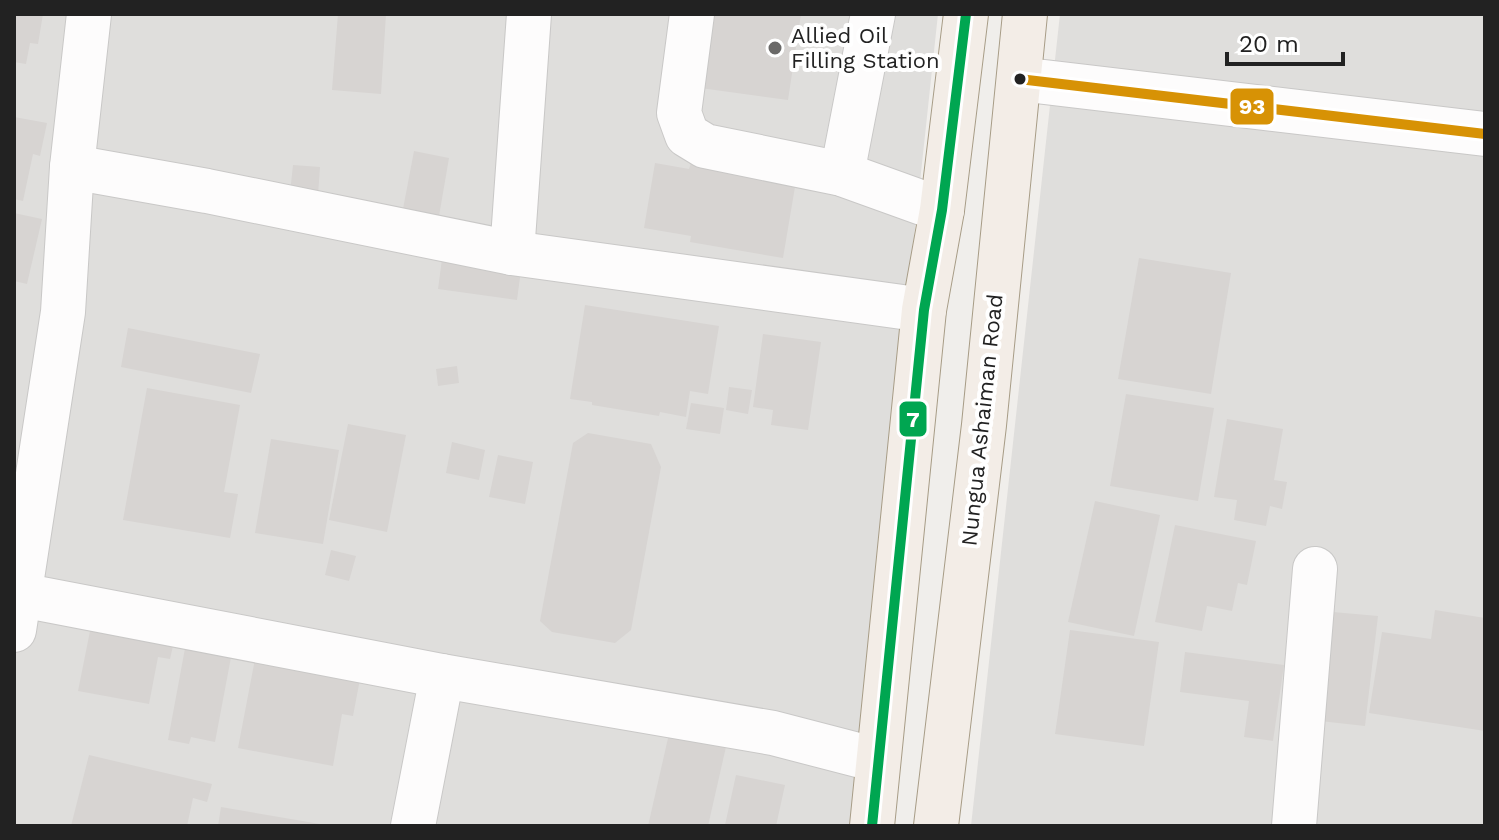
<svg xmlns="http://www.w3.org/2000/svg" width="1499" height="840" font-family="'Work Sans',sans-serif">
	<rect width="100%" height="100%" fill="#f0eeeb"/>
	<g fill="#dfdedc">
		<polygon points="14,14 938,14 851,826 14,826"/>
		<polygon points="1060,14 1485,14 1485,826 971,826"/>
	</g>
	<g fill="#d7d4d2">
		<polygon points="14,14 43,14 38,44 30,43 26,64 14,62"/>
		<polygon points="338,14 386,14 381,94 332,90"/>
		<polygon points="704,14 801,14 788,100 693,87"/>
		<polygon points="14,117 47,123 40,156 33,154 23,201 14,199"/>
		<polygon points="414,151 449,158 439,216 403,209"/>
		<polygon points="655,163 689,169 691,163 796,181 783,258 690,242 691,236 644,228"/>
		<polygon points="293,165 320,167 318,195 290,193"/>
		<polygon points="14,213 42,219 27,284 14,281"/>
		<polygon points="1139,258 1231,273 1211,394 1118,379"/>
		<polygon points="442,259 521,270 517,300 438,289"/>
		<polygon points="585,305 719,326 708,394 690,391 686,417 660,412 659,416 592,405 592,402 570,399"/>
		<polygon points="128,328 260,354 251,393 121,367"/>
		<polygon points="763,334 821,342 808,430 771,425 773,410 753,407"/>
		<polygon points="457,366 459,383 438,386 436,369"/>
		<polygon points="729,387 752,390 748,414 726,410"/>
		<polygon points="147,388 240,405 224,492 238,494 230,538 123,520"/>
		<polygon points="1126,394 1214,408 1198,501 1110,486"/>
		<polygon points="691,403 724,408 720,434 686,429"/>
		<polygon points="1227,419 1283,429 1274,480 1287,482 1282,509 1270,506 1266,526 1234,520 1237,500 1214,497"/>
		<polygon points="348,424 406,435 387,532 329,520"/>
		<polygon points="588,433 651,444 661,467 631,630 615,643 552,632 540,621 573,443"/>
		<polygon points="271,439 339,450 323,544 255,533"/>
		<polygon points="452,442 485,450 479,480 446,473"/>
		<polygon points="498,455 533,462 525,504 489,497"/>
		<polygon points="1095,501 1160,515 1134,636 1068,622"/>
		<polygon points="1175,525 1256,541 1247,585 1238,583 1232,611 1207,606 1202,631 1155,622"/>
		<polygon points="331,550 356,556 349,581 325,575"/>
		<polygon points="1435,610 1485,618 1485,731 1369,713 1382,632 1431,639"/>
		<polygon points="1333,612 1378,616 1365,726 1320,721"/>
		<polygon points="92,621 175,637 170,659 158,657 149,704 78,691"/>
		<polygon points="1070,630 1159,642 1144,746 1055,734"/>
		<polygon points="186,643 232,652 215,742 191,737 189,744 168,740"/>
		<polygon points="1185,652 1284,665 1273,741 1244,737 1249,701 1180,692"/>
		<polygon points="255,659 360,679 353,716 342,714 333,766 238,748"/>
		<polygon points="671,725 728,738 708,826 648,826"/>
		<polygon points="89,755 212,784 207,802 193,798 187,826 71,826"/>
		<polygon points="736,775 785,785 776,826 725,825"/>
		<polygon points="221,807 320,824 320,826 218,826"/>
	</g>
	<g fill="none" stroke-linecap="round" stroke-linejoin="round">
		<defs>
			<g id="minor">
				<polyline points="692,14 679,113 687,135 705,146 842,174 942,210"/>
				<polyline points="1019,79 1485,134"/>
				<polyline points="72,167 207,191 512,253 924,310"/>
				<polyline points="842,174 873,14"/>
				<polyline points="512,253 529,14"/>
				<polyline points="21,595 442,676 773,733 877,760"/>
				<polyline points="14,630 63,312 72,167 89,14"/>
				<polyline points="413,826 442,676"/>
				<polyline points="1294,826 1315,569"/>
			</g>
			<g id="major">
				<polyline points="872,826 924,310 942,210 966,14"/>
				<polyline points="936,826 984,425 1025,14"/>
			</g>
		</defs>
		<use href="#minor" stroke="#c9c8c7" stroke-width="46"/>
		<use href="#major" stroke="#a79c86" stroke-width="46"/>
		<use href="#minor" stroke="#fdfcfc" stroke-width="44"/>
		<use href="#major" stroke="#f3ede7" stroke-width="44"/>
		<defs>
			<polyline id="bus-1" points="1019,79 1485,134"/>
			<polyline id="bus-2" points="872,826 924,310 942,210 966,14"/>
		</defs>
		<use href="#bus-1" stroke="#fff" stroke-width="16"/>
		<use href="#bus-2" stroke="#fff" stroke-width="16"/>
		<use href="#bus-1" stroke="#d79205" stroke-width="10"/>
		<use href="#bus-2" stroke="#00a651" stroke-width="10"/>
	</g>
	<circle fill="#6a6968" stroke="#fff" stroke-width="3" cx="775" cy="48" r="8"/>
	<circle fill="#222" stroke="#fff" stroke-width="3" cx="1020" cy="79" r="7"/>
	<g text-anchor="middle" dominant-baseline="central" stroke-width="8" stroke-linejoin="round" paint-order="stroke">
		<g font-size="22" fill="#222" stroke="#fff" text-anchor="start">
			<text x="791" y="35">Allied Oil<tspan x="791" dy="25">Filling Station</tspan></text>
		</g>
		<g font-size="22" fill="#222" stroke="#fff">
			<text transform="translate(982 420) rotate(-84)">Nungua Ashaiman Road</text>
		</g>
	</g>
	<g stroke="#fff" stroke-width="3">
		<rect x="1229" y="87" width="46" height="39" rx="8" fill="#d79205"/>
		<rect x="898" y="400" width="30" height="38" rx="8" fill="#00a651"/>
	</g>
	<g font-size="22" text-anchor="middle" font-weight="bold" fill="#fff">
		<text x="1252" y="114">93</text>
		<text x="913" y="427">7</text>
	</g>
	<rect width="1499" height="840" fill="none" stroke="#222222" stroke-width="32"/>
	<path d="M1227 52v12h116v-12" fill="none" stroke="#222222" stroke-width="4"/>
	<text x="1239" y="52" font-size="24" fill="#222222" stroke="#ffffff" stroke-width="6" paint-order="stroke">20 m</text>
</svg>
